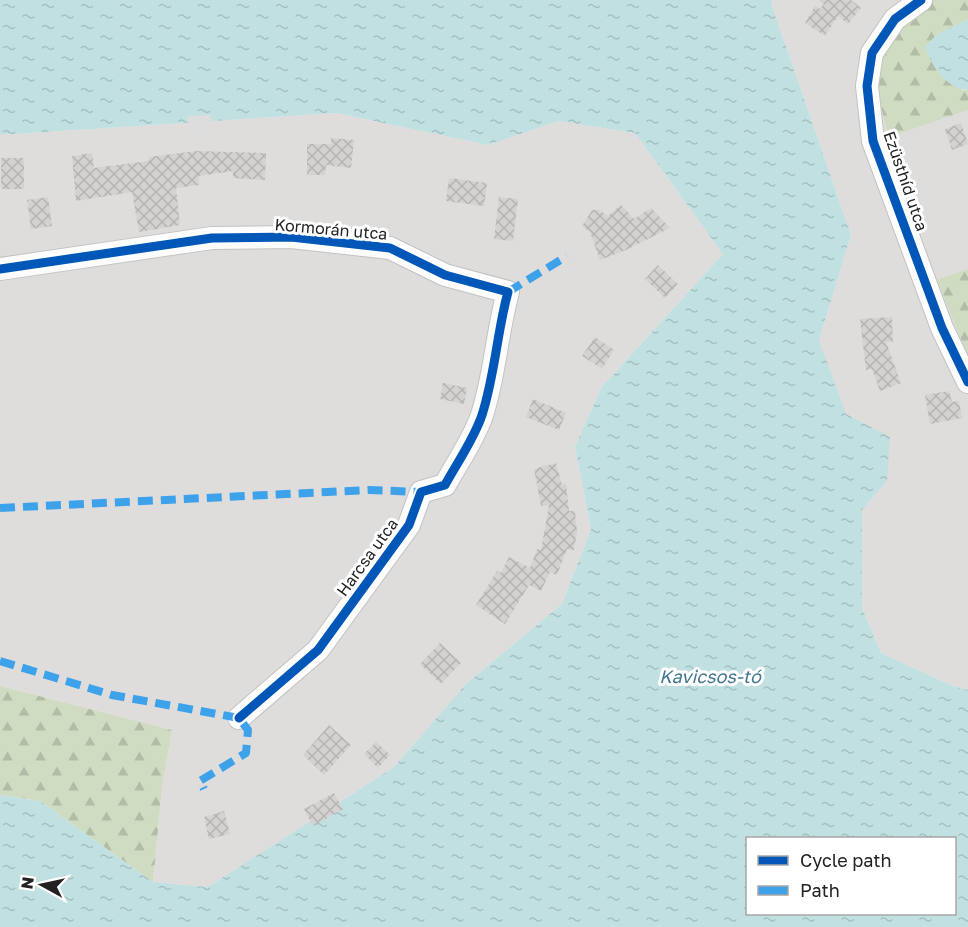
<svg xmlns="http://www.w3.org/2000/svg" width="968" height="927" font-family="'Golos Text',sans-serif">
	<defs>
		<pattern id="forest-firs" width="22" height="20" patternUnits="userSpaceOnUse" patternTransform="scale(1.5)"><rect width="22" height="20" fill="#d0dcc2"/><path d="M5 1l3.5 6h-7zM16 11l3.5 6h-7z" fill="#b2bca6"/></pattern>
		<pattern id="water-ripples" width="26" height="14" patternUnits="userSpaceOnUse" patternTransform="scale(1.5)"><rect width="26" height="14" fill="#c0e0e1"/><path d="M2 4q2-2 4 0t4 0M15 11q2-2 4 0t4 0" fill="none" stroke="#a5c0c1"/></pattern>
		<pattern id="building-cross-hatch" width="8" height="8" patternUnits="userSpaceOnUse" patternTransform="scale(1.5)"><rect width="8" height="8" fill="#d4d2d0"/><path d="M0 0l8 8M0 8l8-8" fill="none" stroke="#b6b4b2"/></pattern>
	</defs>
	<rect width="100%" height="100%" fill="#f0edeb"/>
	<g fill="#dfdddc">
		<polygon points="773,0 968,0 968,19 947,31 962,90 968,90 968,690 953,686 881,653 862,608 862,510 887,481 846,415 819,340 851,235 771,3"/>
		<polygon points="336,113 488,145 559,121 635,133 723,254 601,388 575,447 591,529 562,604 466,684 394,767 208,887 153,882 162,787 172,730 0,686 0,135"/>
	</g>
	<g fill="url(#forest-firs)">
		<path d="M930 0H968V19L936 35 962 90H968V110L889 137C870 64 868 49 930 0Z"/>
		<polygon points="968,269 968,356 937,280"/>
		<polygon points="0,686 172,730 162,787 153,882 40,801 0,795"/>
	</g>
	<g fill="url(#water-ripples)" fill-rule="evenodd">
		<path d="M0 0H773L771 3 851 235 819 340 846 414 890 437 887 481 862 510V608L881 653 953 686 968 690V927H0V795L40 801 153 882 208 887 394 767 466 684 562 604 591 529 575 447 601 388 723 254 635 133 559 121 488 145 336 113 0 135ZM748 838H954V914H748Z"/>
		<path d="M968 19V90C946 89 932 66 925 47L936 35Z"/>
	</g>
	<polygon fill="#dedddd" points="210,115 212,131 189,133 188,116"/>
	<g fill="url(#building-cross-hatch)">
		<polygon points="818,0 851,0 861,8 848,24 838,16 825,36 805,23 815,6 820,9 824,4"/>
		<polygon points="961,123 968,144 952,150 945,129"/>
		<polygon points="331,138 354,140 351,168 326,165 325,175 307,175 307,144 331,144"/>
		<polygon points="196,151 266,153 265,180 233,178 233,171 199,176 199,185 176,188 180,225 139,232 132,192 76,201 72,156 92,153 94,168 149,161 149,157"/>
		<rect x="1" y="158" width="23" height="31"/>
		<polygon points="449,178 487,183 484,206 446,201"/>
		<polygon points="48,197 52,226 31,229 27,200"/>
		<polygon points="499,197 518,199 513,241 494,239"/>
		<polygon points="621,205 634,219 651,208 670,228 626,250 600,260 590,232 582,226 592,210 599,210 608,216"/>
		<polygon points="658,265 678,284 665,298 645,279"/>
		<polygon points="892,317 893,342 886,342 901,383 880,391 872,369 866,370 860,319"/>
		<polygon points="595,337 614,350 602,369 582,356"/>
		<polygon points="443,383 467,388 464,404 440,399"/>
		<polygon points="949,391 952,402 959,401 962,418 930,424 925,395"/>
		<polygon points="533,399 566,413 559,430 526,417"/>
		<polygon points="556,463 562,485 566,484 569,511 575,511 577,532 574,550 567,549 557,575 550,572 541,591 529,585 505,624 476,605 497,571 501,573 509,557 530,568 537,549 541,550 549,505 541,506 534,469"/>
		<polygon points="440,643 461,663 441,684 420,664"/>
		<polygon points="329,725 351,745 324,775 303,755"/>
		<polygon points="376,742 390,755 378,768 364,754"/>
		<polygon points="334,793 343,809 313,826 304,809"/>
		<polygon points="224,811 230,834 209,839 204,817"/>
	</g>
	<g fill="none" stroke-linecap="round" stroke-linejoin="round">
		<defs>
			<g id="minor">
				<polyline points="921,0 895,19 872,53 867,86 873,141 942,328 968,382"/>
				<path d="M0 269 212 238 291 237 390 248 445 275 508 292C497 332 495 375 482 415 474 439 457 463 445 485L421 492 409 525 318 650 239 718"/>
			</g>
		</defs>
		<use href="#minor" stroke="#c3c2c1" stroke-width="24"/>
		<use href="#minor" stroke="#fdfcfc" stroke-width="22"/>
		<g stroke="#3ea2ea" stroke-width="8" stroke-dasharray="15 8" stroke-linecap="butt">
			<polyline points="508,292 567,256"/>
			<polyline points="0,508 369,490 421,492"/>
			<polyline points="0,661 112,695 239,718 248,730 246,753 200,781 204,789"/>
		</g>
		<defs>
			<g id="cycleway">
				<polyline points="921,0 895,19 872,53 867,86 873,141 942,328 968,382"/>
				<path d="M0 269 212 238 291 237 390 248 445 275 508 292C497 332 495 375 482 415 474 439 457 463 445 485L421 492 409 525 318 650 239 718"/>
			</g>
		</defs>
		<use href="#cycleway" stroke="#fff" stroke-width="13"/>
		<use href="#cycleway" stroke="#0057b8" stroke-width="9"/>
	</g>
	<g text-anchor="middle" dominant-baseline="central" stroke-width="6" stroke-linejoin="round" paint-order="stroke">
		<g font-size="16" fill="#222" stroke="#fff">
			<text transform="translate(906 181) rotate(71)">Ezüsthíd utca</text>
			<text transform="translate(331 229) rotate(5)">Kormorán utca</text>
			<text transform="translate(367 557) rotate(-54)">Harcsa utca</text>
		</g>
		<g font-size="18" font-style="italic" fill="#437790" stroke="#fff">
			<text x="710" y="676">Kavicsos-tó</text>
		</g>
	</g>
	<rect x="746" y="837" width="210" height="78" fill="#ffffff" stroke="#a7a7a7" stroke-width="1.5"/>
	<rect x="758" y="856" width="30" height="9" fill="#0057b8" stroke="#a7a7a7" stroke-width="1.5"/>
	<text x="800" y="867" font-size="18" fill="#222222">Cycle path</text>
	<rect x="758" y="886" width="30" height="9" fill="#3ea2ea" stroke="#a7a7a7" stroke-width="1.5"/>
	<text x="800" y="897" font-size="18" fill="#222222">Path</text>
	<g transform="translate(42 885) rotate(278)" stroke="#ffffff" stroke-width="4.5" paint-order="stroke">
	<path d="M0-4.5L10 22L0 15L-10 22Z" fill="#222222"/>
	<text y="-9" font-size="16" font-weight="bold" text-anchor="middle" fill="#222222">N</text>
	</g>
</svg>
